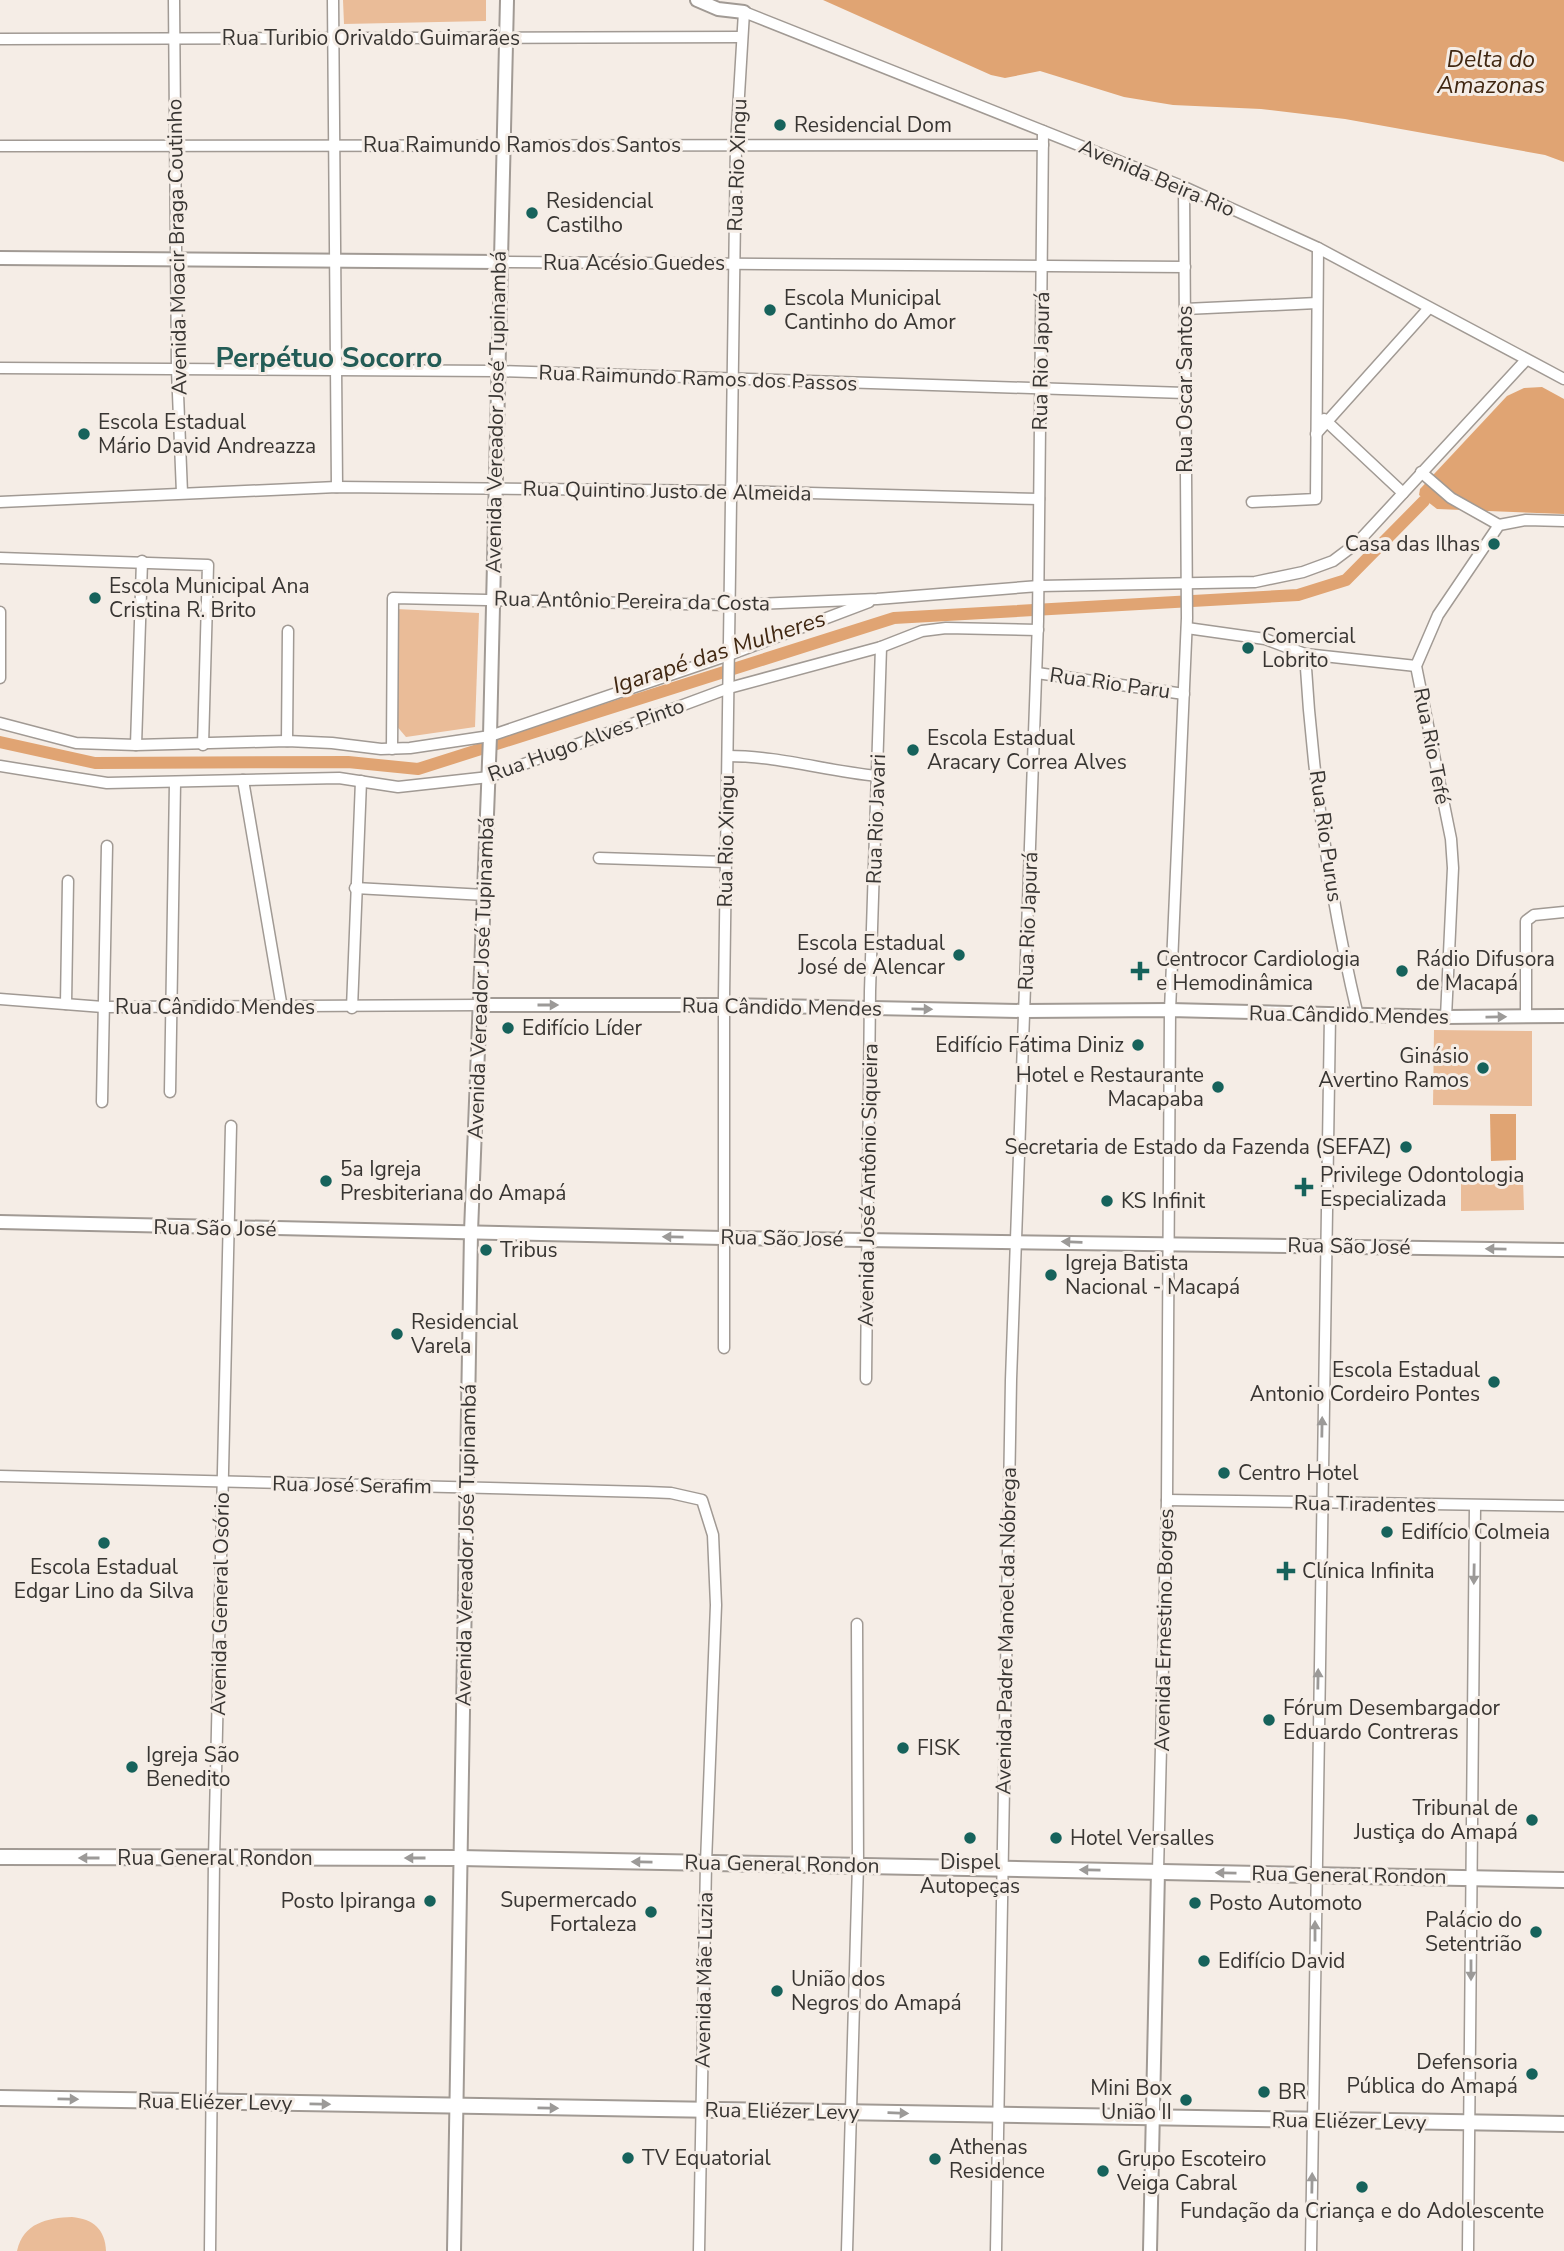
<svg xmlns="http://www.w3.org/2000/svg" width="1564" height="2251" font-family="'Nunito Sans',sans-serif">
	<rect width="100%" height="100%" fill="#f5ede6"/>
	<g fill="#eabc98">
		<polygon points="343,0 486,0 486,21 344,24"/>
		<polygon points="396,609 479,613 475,727 406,737 395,724"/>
		<polygon points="1434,1030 1532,1031 1532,1106 1433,1105"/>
		<polygon points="1523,1179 1524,1210 1461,1211 1461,1180"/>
		<path d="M72 2217C93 2219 105 2229 106 2251H17C23 2223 47 2218 72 2217Z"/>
	</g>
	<g fill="#e0a473">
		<polygon points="823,0 1564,0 1564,162 1545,155 1345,119 1261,109 1173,105 1124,97 1040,71 1005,78 991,75"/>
		<polygon points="1542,387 1564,399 1564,514 1437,509 1419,495 1420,489 1507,396 1524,388"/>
		<polygon points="1490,1114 1516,1114 1516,1160 1491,1161"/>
	</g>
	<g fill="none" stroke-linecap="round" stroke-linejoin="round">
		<polyline stroke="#e0a473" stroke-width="12" points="0,742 95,763 348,762 418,769 894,618 1298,595 1346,580 1424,501"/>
		<defs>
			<g id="minor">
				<polyline points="174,0 177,369 182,493"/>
				<polyline points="333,0 337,487"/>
				<polyline points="0,39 742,37"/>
				<polyline points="0,146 1043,145"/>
				<polyline points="500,262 1185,267"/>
				<polyline points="1185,309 1317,303"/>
				<polyline points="0,368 497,371 1185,393"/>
				<polyline points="1324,419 1403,493"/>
				<polyline points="1316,434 1429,308"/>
				<polyline points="1421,472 1451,498 1499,525"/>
				<polyline points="0,502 337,487 731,491 1039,499"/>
				<polyline points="1252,502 1316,499 1318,248"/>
				<polyline points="0,558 208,565 203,745"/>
				<polyline points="0,612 0,678"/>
				<polyline points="1187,628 1265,639 1305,654 1416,666"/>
				<path d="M1305 654C1312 775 1330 898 1358 1016"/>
				<polyline points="1037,673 1184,694"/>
				<polyline points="0,723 76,743 136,745 287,741 332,743 381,749 410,748 490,736 729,655 869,602"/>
				<polyline points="287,741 288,631"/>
				<polyline points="136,745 142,561"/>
				<polyline points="392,749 393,598 730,605 877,599 1039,586 1255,582 1303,572 1333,561 1357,543 1526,360"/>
				<path d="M728 756C779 756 826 771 877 776"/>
				<polyline points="0,766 107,783 339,778 398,787 489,777 729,688 881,647 922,631 946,628 1038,630"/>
				<polyline points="243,780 282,1008"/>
				<polyline points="599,858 726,862"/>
				<polyline points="355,888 485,895"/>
				<polyline points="0,999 103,1007 480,1005"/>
				<polyline points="66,1004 68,881"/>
				<polyline points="352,1008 361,781"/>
				<polyline points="1526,1016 1526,921 1534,915 1564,912"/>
				<polyline points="1446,1017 1453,868 1451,839 1416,666 1438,615 1499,525 1526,520 1564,521"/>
				<polyline points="170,1092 175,783"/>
				<polyline points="102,1102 107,846"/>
				<polyline points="724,1348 724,997 736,145 744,12 1184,187 1318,248 1564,379"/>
				<polyline points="866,1379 870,991 881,647"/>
				<polyline points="0,1476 647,1492 671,1493 702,1500 713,1535 716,1605 706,1863 699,2251"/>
				<polyline points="1167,1500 1564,1506"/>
				<polyline points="1158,1871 1167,1500 1170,1010 1187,618 1184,187"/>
				<polyline points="210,2251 214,1859 231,1126"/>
				<polyline points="847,2251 858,1864 857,1624"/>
				<polyline points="996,2251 1011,1380 1038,621 1043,131"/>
				<polyline points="1311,2251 1330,1015"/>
				<polyline points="1468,2251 1475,1506"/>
			</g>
			<g id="tertiary">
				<polyline points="697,0 718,9 744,12"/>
				<polyline points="0,258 500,262"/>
				<polyline points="480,1005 724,1005 1024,1011 1170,1010 1446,1017 1564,1016"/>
				<polyline points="0,1222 723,1238 1564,1250"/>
				<polyline points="454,2251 471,1232 490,736 507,0"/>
				<polyline points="1150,2251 1158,1871"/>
			</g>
			<g id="secondary">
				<polyline points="0,1857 460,1858 1564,1880"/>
				<polyline points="0,2098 1564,2124"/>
			</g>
		</defs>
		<use href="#minor" stroke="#a19a94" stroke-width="13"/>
		<use href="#tertiary" stroke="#a19a94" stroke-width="16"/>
		<use href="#secondary" stroke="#a19a94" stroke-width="18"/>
		<use href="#minor" stroke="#fff" stroke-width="10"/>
		<use href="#tertiary" stroke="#fff" stroke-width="12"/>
		<use href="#secondary" stroke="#fff" stroke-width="14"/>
	</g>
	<defs><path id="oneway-solid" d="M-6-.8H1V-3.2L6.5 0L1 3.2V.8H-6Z" transform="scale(1.75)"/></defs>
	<g fill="#9c9a98">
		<use href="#oneway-solid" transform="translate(548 1005)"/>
		<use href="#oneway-solid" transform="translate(922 1009) rotate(1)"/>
		<use href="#oneway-solid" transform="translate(1496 1017) rotate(-1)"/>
		<use href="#oneway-solid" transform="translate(673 1237) rotate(-179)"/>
		<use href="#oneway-solid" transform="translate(1072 1242) rotate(-178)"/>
		<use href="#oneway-solid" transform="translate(1496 1249) rotate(-179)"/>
		<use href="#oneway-solid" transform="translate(1322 1427) rotate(-89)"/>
		<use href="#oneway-solid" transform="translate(1474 1574) rotate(91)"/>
		<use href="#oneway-solid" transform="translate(1318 1679) rotate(-89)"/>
		<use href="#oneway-solid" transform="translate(89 1858) rotate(-180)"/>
		<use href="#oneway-solid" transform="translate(415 1858) rotate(180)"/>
		<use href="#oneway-solid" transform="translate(642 1862) rotate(-179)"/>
		<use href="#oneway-solid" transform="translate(1090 1870) rotate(-179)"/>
		<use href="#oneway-solid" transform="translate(1226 1873) rotate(-179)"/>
		<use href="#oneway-solid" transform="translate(1315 1931) rotate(-90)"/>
		<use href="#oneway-solid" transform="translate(1471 1970) rotate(90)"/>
		<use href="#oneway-solid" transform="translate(68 2099) rotate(1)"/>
		<use href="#oneway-solid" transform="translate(320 2104) rotate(1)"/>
		<use href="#oneway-solid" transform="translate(548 2108) rotate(1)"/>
		<use href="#oneway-solid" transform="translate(898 2113) rotate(2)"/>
		<use href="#oneway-solid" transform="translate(1312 2183) rotate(-89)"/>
	</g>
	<g fill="#16625b" stroke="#f5ede6" stroke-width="2.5">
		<circle cx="780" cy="125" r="7"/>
		<circle cx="532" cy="213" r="7"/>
		<circle cx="770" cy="310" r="7"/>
		<circle cx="84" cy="434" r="7"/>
		<circle cx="1494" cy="544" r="7"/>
		<circle cx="95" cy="598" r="7"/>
		<circle cx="1248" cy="648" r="7"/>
		<circle cx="913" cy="750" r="7"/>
		<circle cx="959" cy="955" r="7"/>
		<path d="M1136.5 960.5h7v7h7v7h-7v7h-7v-7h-7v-7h7z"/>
		<circle cx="1402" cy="971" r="7"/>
		<circle cx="508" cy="1028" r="7"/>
		<circle cx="1138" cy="1045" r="7"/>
		<circle cx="1483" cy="1068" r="7"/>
		<circle cx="1218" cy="1087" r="7"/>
		<circle cx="1406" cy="1147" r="7"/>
		<circle cx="326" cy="1181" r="7"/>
		<path d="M1300.5 1176.5h7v7h7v7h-7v7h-7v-7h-7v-7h7z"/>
		<circle cx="1107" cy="1201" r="7"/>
		<circle cx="486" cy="1250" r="7"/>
		<circle cx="1051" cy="1275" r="7"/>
		<circle cx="397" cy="1334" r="7"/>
		<circle cx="1494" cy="1382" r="7"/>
		<circle cx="1224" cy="1473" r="7"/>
		<circle cx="1387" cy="1532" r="7"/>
		<circle cx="104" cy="1543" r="7"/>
		<path d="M1282.5 1560.5h7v7h7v7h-7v7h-7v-7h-7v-7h7z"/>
		<circle cx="1269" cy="1720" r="7"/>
		<circle cx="903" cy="1748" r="7"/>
		<circle cx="132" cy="1767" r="7"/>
		<circle cx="1532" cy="1820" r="7"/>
		<circle cx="970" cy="1838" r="7"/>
		<circle cx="1056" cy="1838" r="7"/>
		<circle cx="430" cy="1901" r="7"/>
		<circle cx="1195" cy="1903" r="7"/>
		<circle cx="651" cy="1912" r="7"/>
		<circle cx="1536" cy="1932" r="7"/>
		<circle cx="1204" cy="1961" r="7"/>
		<circle cx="777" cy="1991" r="7"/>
		<circle cx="1532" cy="2074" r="7"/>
		<circle cx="1264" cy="2092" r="7"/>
		<circle cx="1186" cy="2100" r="7"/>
		<circle cx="628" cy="2158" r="7"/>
		<circle cx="935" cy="2159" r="7"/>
		<circle cx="1103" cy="2171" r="7"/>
		<circle cx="1362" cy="2187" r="7"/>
	</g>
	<g text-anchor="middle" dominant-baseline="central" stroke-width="6" stroke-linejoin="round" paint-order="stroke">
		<g font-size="21" fill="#383532" stroke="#f5ede6">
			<text x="371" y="38">Rua Turibio Orivaldo Guimarães</text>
			<text x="522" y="145">Rua Raimundo Ramos dos Santos</text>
			<text transform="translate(737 165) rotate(-88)">Rua Rio Xingu</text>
			<text transform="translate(1157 178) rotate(23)">Avenida Beira Rio</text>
			<text transform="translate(177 247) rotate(-91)">Avenida Moacir Braga Coutinho</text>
			<text x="634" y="263">Rua Acésio Guedes</text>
			<text transform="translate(1041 361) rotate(-89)">Rua Rio Japurá</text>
			<text transform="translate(698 378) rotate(2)">Rua Raimundo Ramos dos Passos</text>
			<text transform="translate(1185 389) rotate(-90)">Rua Oscar Santos</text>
			<text transform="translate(496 412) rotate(-89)">Avenida Vereador José Tupinambá</text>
			<text transform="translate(667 491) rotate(1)">Rua Quintino Justo de Almeida</text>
			<text transform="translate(632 601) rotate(1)">Rua Antônio Pereira da Costa</text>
			<text transform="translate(1110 683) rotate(8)">Rua Rio Paru</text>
			<text transform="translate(586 740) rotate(-20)">Rua Hugo Alves Pinto</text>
			<text transform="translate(1432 746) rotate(79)">Rua Rio Tefé</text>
			<text transform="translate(876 819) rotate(-88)">Rua Rio Javari</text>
			<text transform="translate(1326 836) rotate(82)">Rua Rio Purus</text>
			<text transform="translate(726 841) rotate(-89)">Rua Rio Xingu</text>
			<text transform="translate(1028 921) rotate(-88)">Rua Rio Japurá</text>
			<text transform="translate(481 978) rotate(-88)">Avenida Vereador José Tupinambá</text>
			<text x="215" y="1007">Rua Cândido Mendes</text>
			<text transform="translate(782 1007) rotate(1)">Rua Cândido Mendes</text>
			<text transform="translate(1349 1015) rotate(1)">Rua Cândido Mendes</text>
			<text transform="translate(868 1185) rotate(-89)">Avenida José Antônio Siqueira</text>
			<text transform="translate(215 1228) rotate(1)">Rua São José</text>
			<text transform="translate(782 1238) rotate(1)">Rua São José</text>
			<text transform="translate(1349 1246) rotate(1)">Rua São José</text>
			<text transform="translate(352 1485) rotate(1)">Rua José Serafim</text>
			<text transform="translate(1365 1504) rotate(1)">Rua Tiradentes</text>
			<text transform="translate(466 1545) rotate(-89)">Avenida Vereador José Tupinambá</text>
			<text transform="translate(220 1604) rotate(-89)">Avenida General Osório</text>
			<text transform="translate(1164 1630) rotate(-89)">Avenida Ernestino Borges</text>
			<text transform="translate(1006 1631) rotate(-89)">Avenida Padre Manoel da Nóbrega</text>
			<text x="215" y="1858">Rua General Rondon</text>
			<text transform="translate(782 1864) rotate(1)">Rua General Rondon</text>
			<text transform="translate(1349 1875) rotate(1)">Rua General Rondon</text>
			<text transform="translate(704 1980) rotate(-89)">Avenida Mãe Luzia</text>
			<text transform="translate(215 2102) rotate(1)">Rua Eliézer Levy</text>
			<text transform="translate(782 2111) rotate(1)">Rua Eliézer Levy</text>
			<text transform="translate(1349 2121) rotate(1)">Rua Eliézer Levy</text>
		</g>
		<g font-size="21" fill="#383532" stroke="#f5ede6" text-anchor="start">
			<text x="794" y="125">Residencial Dom</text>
			<text x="546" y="201">Residencial<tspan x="546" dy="24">Castilho</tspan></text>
			<text x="784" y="298">Escola Municipal<tspan x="784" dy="24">Cantinho do Amor</tspan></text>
			<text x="98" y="422">Escola Estadual<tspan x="98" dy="24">Mário David Andreazza</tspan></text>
			<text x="1480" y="544" text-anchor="end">Casa das Ilhas</text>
			<text x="109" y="586">Escola Municipal Ana<tspan x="109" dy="24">Cristina R. Brito</tspan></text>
			<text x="1262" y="636">Comercial<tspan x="1262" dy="24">Lobrito</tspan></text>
			<text x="927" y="738">Escola Estadual<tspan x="927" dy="24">Aracary Correa Alves</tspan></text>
			<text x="945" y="943" text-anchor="end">Escola Estadual<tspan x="945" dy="24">José de Alencar</tspan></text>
			<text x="1156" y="959">Centrocor Cardiologia<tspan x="1156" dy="24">e Hemodinâmica</tspan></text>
			<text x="1416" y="959">Rádio Difusora<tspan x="1416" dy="24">de Macapá</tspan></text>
			<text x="522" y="1028">Edifício Líder</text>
			<text x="1124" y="1045" text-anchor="end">Edifício Fátima Diniz</text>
			<text x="1469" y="1056" text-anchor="end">Ginásio<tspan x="1469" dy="24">Avertino Ramos</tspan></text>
			<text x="1204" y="1075" text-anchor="end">Hotel e Restaurante<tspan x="1204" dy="24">Macapaba</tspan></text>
			<text x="1392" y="1147" text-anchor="end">Secretaria de Estado da Fazenda (SEFAZ)</text>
			<text x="340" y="1169">5a Igreja<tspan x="340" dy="24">Presbiteriana do Amapá</tspan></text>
			<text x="1320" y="1175">Privilege Odontologia<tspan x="1320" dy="24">Especializada</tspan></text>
			<text x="1121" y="1201">KS Infinit</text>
			<text x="500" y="1250">Tribus</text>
			<text x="1065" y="1263">Igreja Batista<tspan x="1065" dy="24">Nacional - Macapá</tspan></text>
			<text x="411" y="1322">Residencial<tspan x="411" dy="24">Varela</tspan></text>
			<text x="1480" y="1370" text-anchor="end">Escola Estadual<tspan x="1480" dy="24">Antonio Cordeiro Pontes</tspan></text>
			<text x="1238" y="1473">Centro Hotel</text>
			<text x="1401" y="1532">Edifício Colmeia</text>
			<text x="104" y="1567" text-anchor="middle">Escola Estadual<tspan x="104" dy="24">Edgar Lino da Silva</tspan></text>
			<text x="1302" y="1571">Clínica Infinita</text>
			<text x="1283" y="1708">Fórum Desembargador<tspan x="1283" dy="24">Eduardo Contreras</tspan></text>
			<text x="917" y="1748">FISK</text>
			<text x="146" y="1755">Igreja São<tspan x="146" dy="24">Benedito</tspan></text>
			<text x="1518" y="1808" text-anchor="end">Tribunal de<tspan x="1518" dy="24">Justiça do Amapá</tspan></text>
			<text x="1070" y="1838">Hotel Versalles</text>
			<text x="970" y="1862" text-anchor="middle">Dispel<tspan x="970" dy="24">Autopeças</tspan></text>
			<text x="637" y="1900" text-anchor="end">Supermercado<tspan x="637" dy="24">Fortaleza</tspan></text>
			<text x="416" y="1901" text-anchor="end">Posto Ipiranga</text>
			<text x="1209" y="1903">Posto Automoto</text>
			<text x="1522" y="1920" text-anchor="end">Palácio do<tspan x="1522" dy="24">Setentrião</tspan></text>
			<text x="1218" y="1961">Edifício David</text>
			<text x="791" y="1979">União dos<tspan x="791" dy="24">Negros do Amapá</tspan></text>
			<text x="1518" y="2062" text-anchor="end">Defensoria<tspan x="1518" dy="24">Pública do Amapá</tspan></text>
			<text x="1172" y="2088" text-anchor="end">Mini Box<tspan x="1172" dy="24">União II</tspan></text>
			<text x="1278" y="2092">BR</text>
			<text x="949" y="2147">Athenas<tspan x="949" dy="24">Residence</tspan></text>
			<text x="642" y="2158">TV Equatorial</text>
			<text x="1117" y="2159">Grupo Escoteiro<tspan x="1117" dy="24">Veiga Cabral</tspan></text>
			<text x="1362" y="2211" text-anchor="middle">Fundação da Criança e do Adolescente</text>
		</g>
		<g font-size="23" font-style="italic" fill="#402711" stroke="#f5ede6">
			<text x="1491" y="59">Delta do<tspan x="1491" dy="26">Amazonas</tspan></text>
			<text transform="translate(719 652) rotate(-18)">Igarapé das Mulheres</text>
		</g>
		<g font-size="28" font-weight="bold" fill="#235c56" stroke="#f5ede6">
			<text x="329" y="358">Perpétuo Socorro</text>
		</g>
	</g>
</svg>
